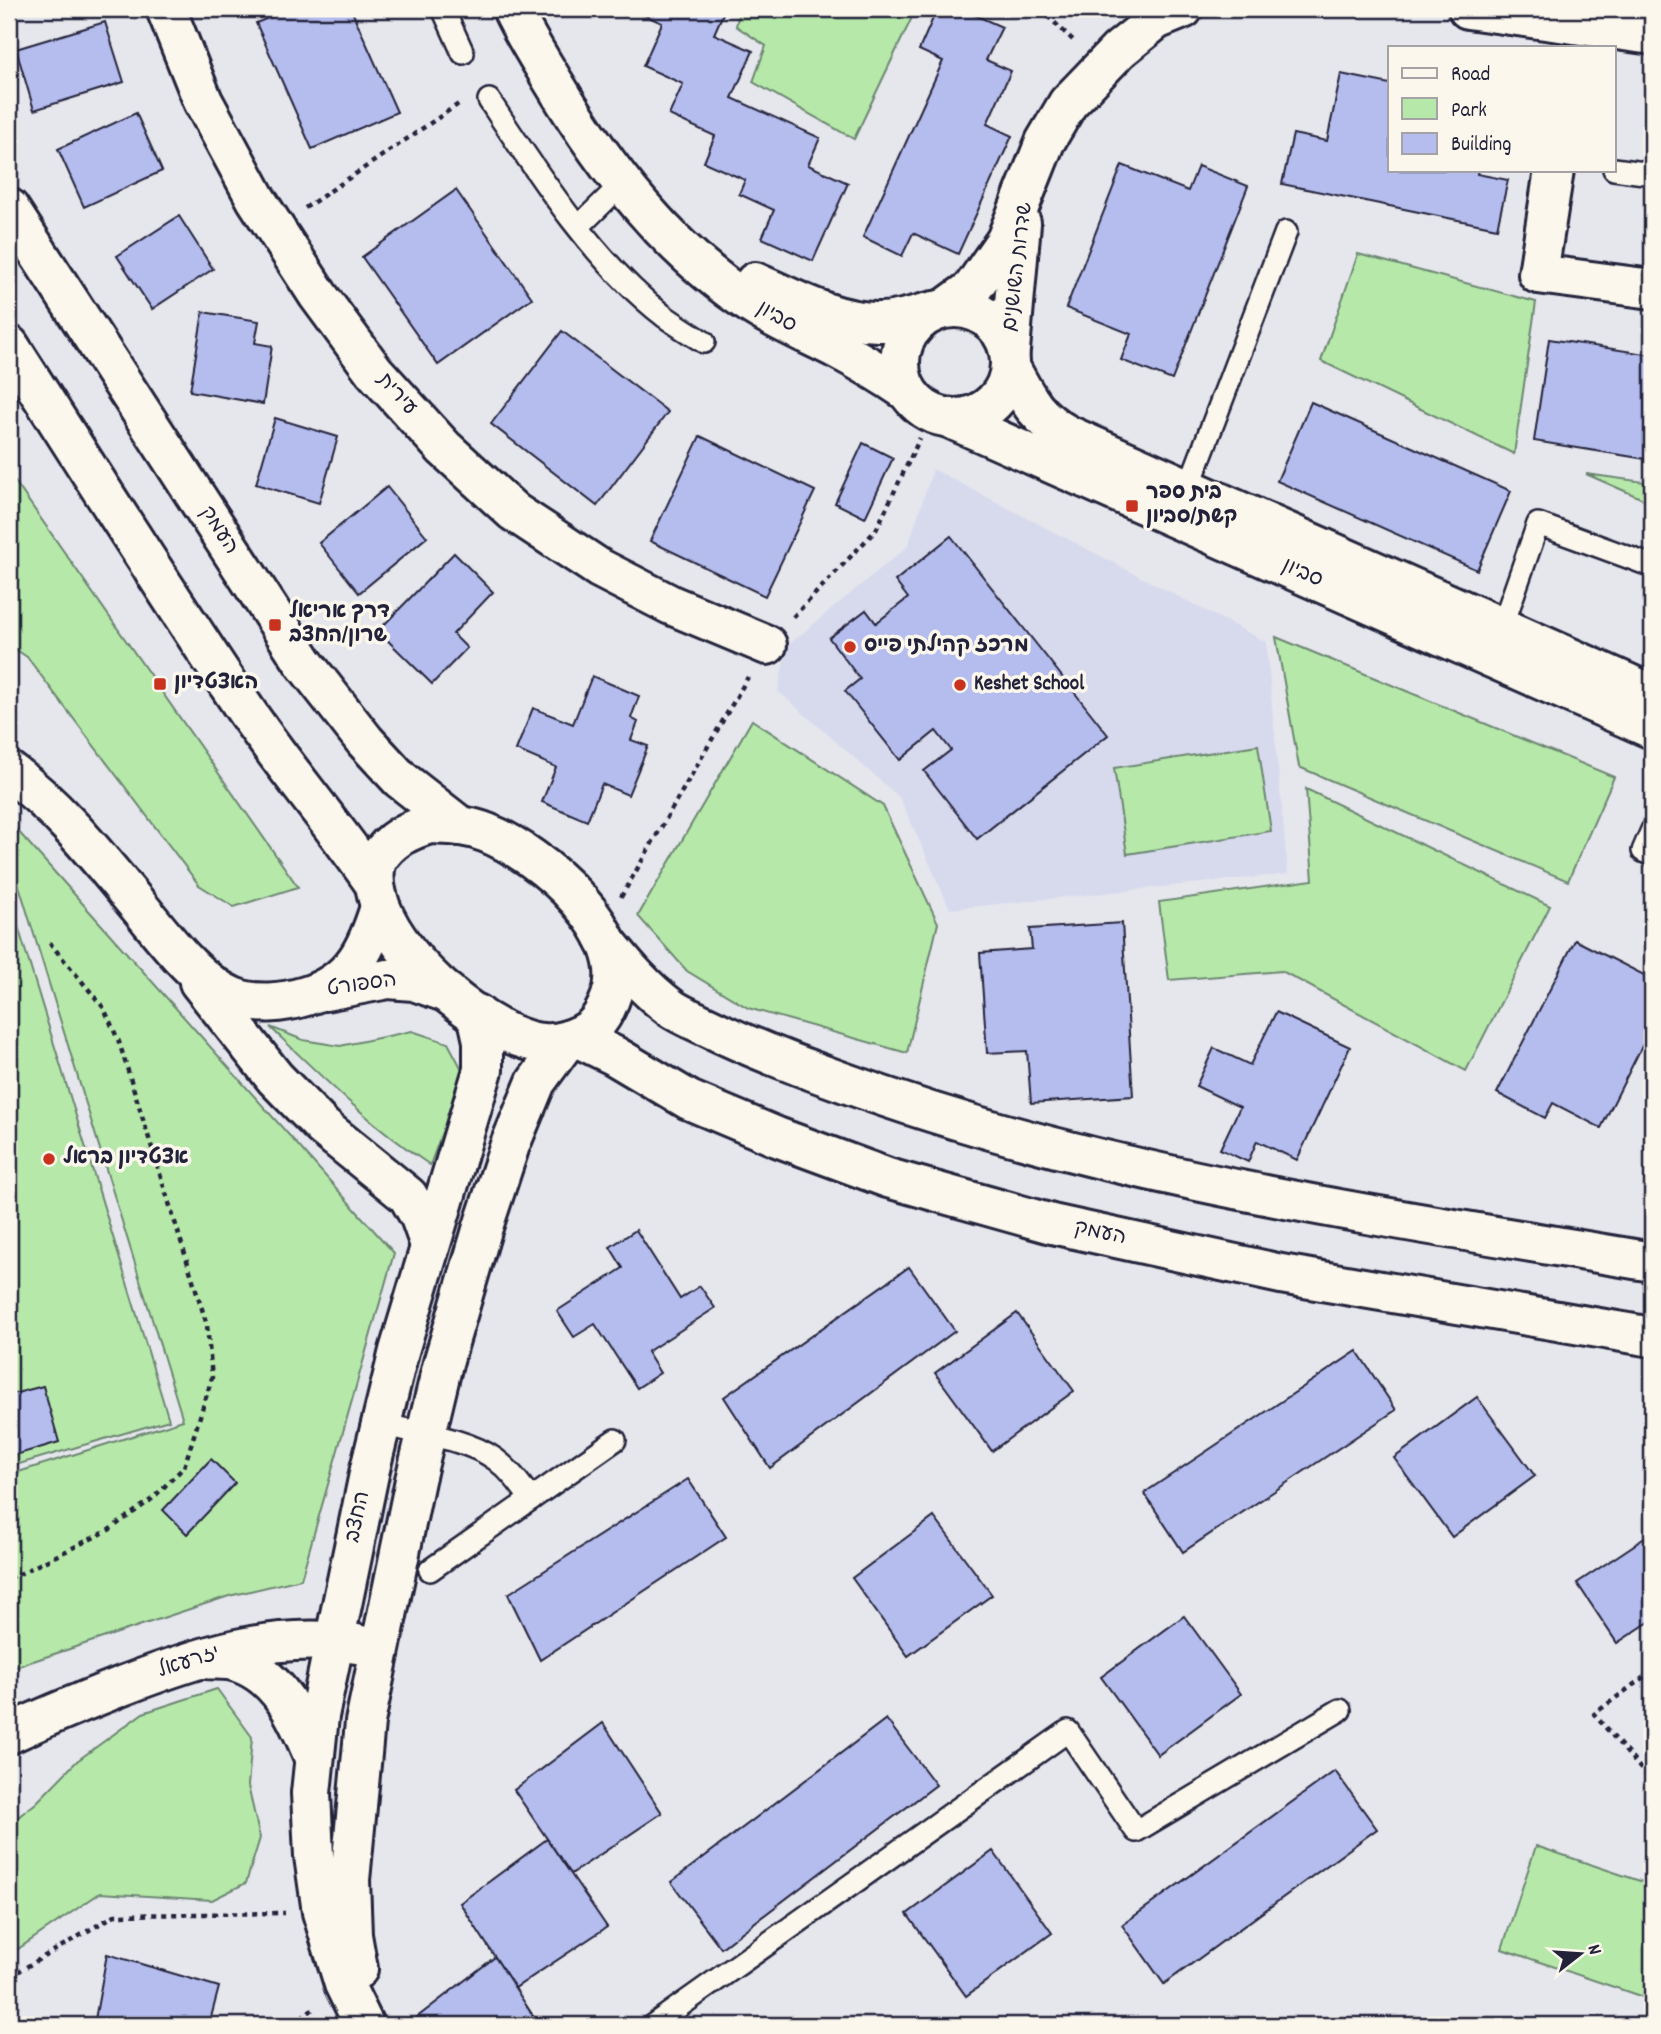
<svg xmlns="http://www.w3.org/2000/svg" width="1661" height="2034" font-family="Dekko,'Playpen Sans Hebrew',sans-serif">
	<rect width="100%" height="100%" fill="#e6e6ed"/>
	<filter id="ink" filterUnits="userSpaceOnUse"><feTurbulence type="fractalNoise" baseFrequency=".0143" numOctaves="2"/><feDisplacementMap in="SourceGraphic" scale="14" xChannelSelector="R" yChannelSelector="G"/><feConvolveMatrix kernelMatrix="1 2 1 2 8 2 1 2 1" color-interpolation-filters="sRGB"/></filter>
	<g filter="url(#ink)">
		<polygon fill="#d7daed" points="933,469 1266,642 1288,874 950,909 900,798 778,691 787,646 908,546"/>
		<g fill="#b6e9a9" stroke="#6c8672" stroke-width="2">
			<polygon points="740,9 916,9 854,139 753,82 766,46 736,26"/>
			<polygon points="1358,254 1536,302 1514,454 1321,361"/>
			<polygon points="9,473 298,887 234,907 199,885 27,657 9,645"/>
			<polygon points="1586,474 1652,483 1652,503"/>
			<polygon points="1276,637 1614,777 1568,881 1299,767"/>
			<polygon points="752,720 883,806 938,923 907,1053 748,1008 687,971 638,916"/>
			<polygon points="1258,745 1271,831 1127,854 1114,768"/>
			<polygon points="1306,789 1550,906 1466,1071 1282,971 1169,980 1159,902 1313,880"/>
			<polygon points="9,821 394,1253 301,1579 229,1596 9,1669 9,1475 183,1420 17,879 9,877"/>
			<polygon points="9,897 169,1420 9,1467"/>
			<path d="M270 1027 303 1040 340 1046 412 1031 448 1043 464 1073 430 1165C371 1126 321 1076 270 1027Z"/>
			<polygon points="217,1689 252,1737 248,1786 260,1838 246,1883 212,1900 100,1893 9,1955 9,1824 36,1803 77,1761 143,1713"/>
			<polygon points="1536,1846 1652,1885 1652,2000 1502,1949"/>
		</g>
		<g fill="#b5bdee" stroke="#22223b" stroke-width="2">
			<polygon points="290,9 351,9 397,112 312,149 256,23"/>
			<polygon points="631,9 725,9 714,34 753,51 732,98 820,138 808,165 848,183 813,261 762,238 774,210 739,194 745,180 704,162 715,136 669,115 683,84 643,66 662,23"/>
			<polygon points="937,9 961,9 1002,27 986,60 1011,71 987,124 1012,136 958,254 913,233 902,256 863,237 943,61 919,50"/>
			<polygon points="105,22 124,82 34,110 16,49"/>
			<polygon points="1341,74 1390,84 1390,170 1478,170 1477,174 1508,180 1497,228 1282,184 1293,134 1327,141"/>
			<polygon points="136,113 162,171 84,207 58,149"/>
			<polygon points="1122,165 1188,191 1198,166 1248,186 1172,380 1121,360 1131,334 1066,308"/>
			<polygon points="456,190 532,298 438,365 362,257"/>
			<polygon points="179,216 213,269 152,309 117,256"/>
			<polygon points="203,312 259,321 255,343 272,346 263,404 190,391"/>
			<polygon points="562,331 668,412 597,506 491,424"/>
			<polygon points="1549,339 1652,355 1652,460 1534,441"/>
			<polygon points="1311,402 1511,491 1477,570 1277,481"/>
			<polygon points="275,418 338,437 319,503 256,484"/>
			<polygon points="700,436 815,491 765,596 650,541"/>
			<polygon points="863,443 893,458 865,518 835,503"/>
			<polygon points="387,487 427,537 359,593 319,543"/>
			<polygon points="951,536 1108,735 977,839 924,771 951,750 936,731 900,760 845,691 860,679 829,638 866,610 876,623 908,598 895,581"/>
			<polygon points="454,553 493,592 453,634 467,648 432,684 378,631"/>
			<polygon points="592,676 639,696 631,718 638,722 631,740 648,746 628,795 602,784 587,821 542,802 556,767 516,750 533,708 573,724"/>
			<polygon points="1122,923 1133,1096 1031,1103 1027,1051 987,1053 980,953 1032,949 1030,929"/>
			<polygon points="1575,940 1652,979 1652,1046 1644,1042 1601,1128 1553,1103 1545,1118 1497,1093"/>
			<polygon points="1276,1012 1350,1047 1297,1160 1257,1141 1248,1162 1220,1149 1240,1107 1196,1086 1214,1048 1250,1065"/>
			<polygon points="636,1230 680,1299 700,1286 715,1308 647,1352 660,1373 637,1388 595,1324 574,1337 557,1311 623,1268 610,1247"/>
			<polygon points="909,1267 955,1331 770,1468 724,1397"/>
			<polygon points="1017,1313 1074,1391 992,1451 935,1373"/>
			<polygon points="1357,1351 1396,1410 1183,1552 1144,1493"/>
			<polygon points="43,1386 59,1442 9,1457 9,1395"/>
			<polygon points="1477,1397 1535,1476 1452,1537 1394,1458"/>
			<polygon points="211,1459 235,1483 187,1534 163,1510"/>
			<polygon points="688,1479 726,1537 540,1660 508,1594"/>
			<polygon points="934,1517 992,1595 908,1656 852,1578"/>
			<polygon points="1652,1533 1652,1620 1617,1643 1577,1583"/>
			<polygon points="1184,1616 1241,1694 1158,1755 1101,1677"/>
			<polygon points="886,1719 936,1785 721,1948 671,1882"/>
			<polygon points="603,1723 662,1813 571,1874 514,1790"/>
			<polygon points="1335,1771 1377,1829 1164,1984 1122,1925"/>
			<polygon points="547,1839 607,1927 515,1988 460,1903"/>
			<polygon points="993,1851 1052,1933 966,1996 907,1914"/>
			<polygon points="107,1954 219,1987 209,2025 94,2025"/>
			<polygon points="495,1957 539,2025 407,2025"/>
		</g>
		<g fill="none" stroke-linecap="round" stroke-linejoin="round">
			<defs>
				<g id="service">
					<polyline points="443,9 463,53"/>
					<path d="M489 100C537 173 594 262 664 316 677 325 691 334 704 342"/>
					<polyline points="1614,169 1652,174"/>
					<polyline points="578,227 623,183"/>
					<polyline points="1188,489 1286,232"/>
					<polyline points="1502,627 1538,524 1652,566"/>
					<polyline points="1652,830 1643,851 1652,855"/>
					<path d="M381 1424C416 1433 466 1438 495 1459 510 1470 520 1484 531 1499"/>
					<polyline points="430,1570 615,1440"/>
					<polyline points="653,2025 1068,1731 1136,1831 1340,1710"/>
				</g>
				<g id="minor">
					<polyline points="166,9 203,101 256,199 318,295 374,371 444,448 514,512 599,568 671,605 767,645"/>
					<polyline points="1468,9 1652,35"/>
					<polyline points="1554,170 1538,274 1652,289"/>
					<polyline points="946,308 972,289 1006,240 1045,142 1068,103 1119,50 1156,20 1183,9"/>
					<polyline points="1010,350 1021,223"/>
					<path d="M9 771C60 808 100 860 141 909 165 938 197 982 233 997 255 1006 283 1003 306 996 352 982 367 949 380 907"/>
					<polyline points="199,982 275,1078 323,1127 408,1196 420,1217 430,1245"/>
					<polyline points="325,991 388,979 414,981 448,993"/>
					<path d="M205 1659C214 1660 225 1659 233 1661 279 1673 298 1719 314 1758"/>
					<path d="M9 1734C46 1716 84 1701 122 1686 200 1656 273 1631 357 1644"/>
					<polyline points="358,1969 352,1935 350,1880 365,1722 415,1480 443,1363 482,1230 510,1145 536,1082 567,1040"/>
					<polyline points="364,2025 344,1984 322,1912 314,1856 311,1793 319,1716 370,1469 399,1351 483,1070 483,1041 477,1014"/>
				</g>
				<g id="tertiary">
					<path d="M512 9C524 35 539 58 554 83 605 168 669 252 754 306 781 323 810 335 839 350 862 362 885 376 907 391"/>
					<path d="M755 282C793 299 837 323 880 322 898 322 917 315 934 311"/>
					<circle cx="955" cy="363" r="55"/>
					<path d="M1011 369C1028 400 1035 416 1066 434L1652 694"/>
					<polyline points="951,419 1652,729"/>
				</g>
				<g id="secondary">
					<polyline points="9,208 304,663 365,741 400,779 460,826"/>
					<path d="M9 345C86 465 162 586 242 705 283 766 332 822 374 883"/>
					<path d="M430 824C450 825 468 825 487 833 540 854 636 934 610 999 601 1022 591 1033 567 1040 556 1044 541 1044 530 1041 473 1025 391 954 377 895 374 884 373 869 378 859 390 839 409 830 430 824Z"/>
					<path d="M605 940C625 965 645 989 671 1008 681 1015 694 1020 706 1026 749 1047 795 1065 840 1081 1101 1177 1379 1216 1652 1262"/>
					<polyline points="576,1037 615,1056 689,1100 777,1137 888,1178 1052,1224 1281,1274 1652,1337"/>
				</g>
			</defs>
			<use href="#service" stroke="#22223b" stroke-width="26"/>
			<use href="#minor" stroke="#22223b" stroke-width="44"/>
			<use href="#tertiary" stroke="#22223b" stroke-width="44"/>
			<use href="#secondary" stroke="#22223b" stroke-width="44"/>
			<g stroke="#22223b" stroke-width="4.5" stroke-dasharray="5 5" stroke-linecap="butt">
				<polyline points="1040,9 1075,42"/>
				<polyline points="305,208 460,103"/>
				<polyline points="793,617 876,530 920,438"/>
				<polyline points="621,897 748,677"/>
				<polyline points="9,1579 109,1530 152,1499 184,1467 212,1378 207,1325 119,1042 104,1008 49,942"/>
				<polyline points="1652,1671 1594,1714 1652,1782"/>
				<polyline points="9,1977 115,1915 285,1913"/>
				<polyline points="293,2025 313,2009"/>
			</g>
			<use href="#service" stroke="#fbf7ec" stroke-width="21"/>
			<use href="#minor" stroke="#fbf7ec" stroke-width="38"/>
			<use href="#tertiary" stroke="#fbf7ec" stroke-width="38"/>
			<use href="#secondary" stroke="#fbf7ec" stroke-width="38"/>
		</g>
	</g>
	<g fill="#c8321e" stroke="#fbf7ec" stroke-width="2.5">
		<rect x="1125" y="499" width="14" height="14" rx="3.5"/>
		<rect x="268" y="618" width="14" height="14" rx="3.5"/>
		<circle cx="850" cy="647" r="7"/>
		<rect x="153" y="677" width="14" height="14" rx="3.5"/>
		<circle cx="960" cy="685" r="7"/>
		<circle cx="49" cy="1159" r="7"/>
	</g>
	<g text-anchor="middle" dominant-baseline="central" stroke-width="7" stroke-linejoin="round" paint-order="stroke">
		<g font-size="21" fill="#22223b" stroke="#fbf7ec">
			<text transform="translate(1019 267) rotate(-83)">שדרות השושנים</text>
			<text transform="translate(776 318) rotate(30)">סביון</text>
			<text transform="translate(396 395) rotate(48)">עירית</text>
			<text transform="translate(218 531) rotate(57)">העמק</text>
			<text transform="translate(1302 574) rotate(24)">סביון</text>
			<text transform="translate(362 986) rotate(-8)">הספורט</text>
			<text transform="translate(1100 1234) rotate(12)">העמק</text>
			<text transform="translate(359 1517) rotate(-78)">החצב</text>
			<text transform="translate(189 1663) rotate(-18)">יזרעאל</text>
		</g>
		<g font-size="21" font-weight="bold" fill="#22223b" stroke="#fbf7ec" text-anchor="start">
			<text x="1146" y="494">בית ספר<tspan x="1146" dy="24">קשת/סביון</tspan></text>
			<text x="289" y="613">דרך אריאל<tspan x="289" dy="24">שרון/החצב</tspan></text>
			<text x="864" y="647">מרכז קהילתי פייס</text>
			<text x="174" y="684">האצטדיון</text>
			<text x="974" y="685">Keshet School</text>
			<text x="63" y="1159">אצטדיון בראל</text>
		</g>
	</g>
	<rect width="1661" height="2034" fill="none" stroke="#fbf7ec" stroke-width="35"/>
	<rect x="18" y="18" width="1626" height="1999" fill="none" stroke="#22223b" stroke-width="2.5" filter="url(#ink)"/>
	<rect x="1388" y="46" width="228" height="126" fill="#fbf7ec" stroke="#a4a2a5" stroke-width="2"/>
	<rect x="1402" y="68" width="35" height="10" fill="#fbf7ec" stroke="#a4a2a5" stroke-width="2"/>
	<text x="1451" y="80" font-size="21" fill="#22223b">Road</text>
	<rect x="1402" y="98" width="35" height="21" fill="#b6e9a9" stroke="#a4a2a5" stroke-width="2"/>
	<text x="1451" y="116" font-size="21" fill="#22223b">Park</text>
	<rect x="1402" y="133" width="35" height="21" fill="#b5bdee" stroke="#a4a2a5" stroke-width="2"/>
	<text x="1451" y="150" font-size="21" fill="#22223b">Building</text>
	<g transform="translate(1580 1954) rotate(73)" stroke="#fbf7ec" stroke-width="5" paint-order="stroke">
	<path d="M0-5L12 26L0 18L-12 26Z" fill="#22223b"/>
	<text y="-10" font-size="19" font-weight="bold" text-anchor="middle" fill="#22223b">N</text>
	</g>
</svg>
